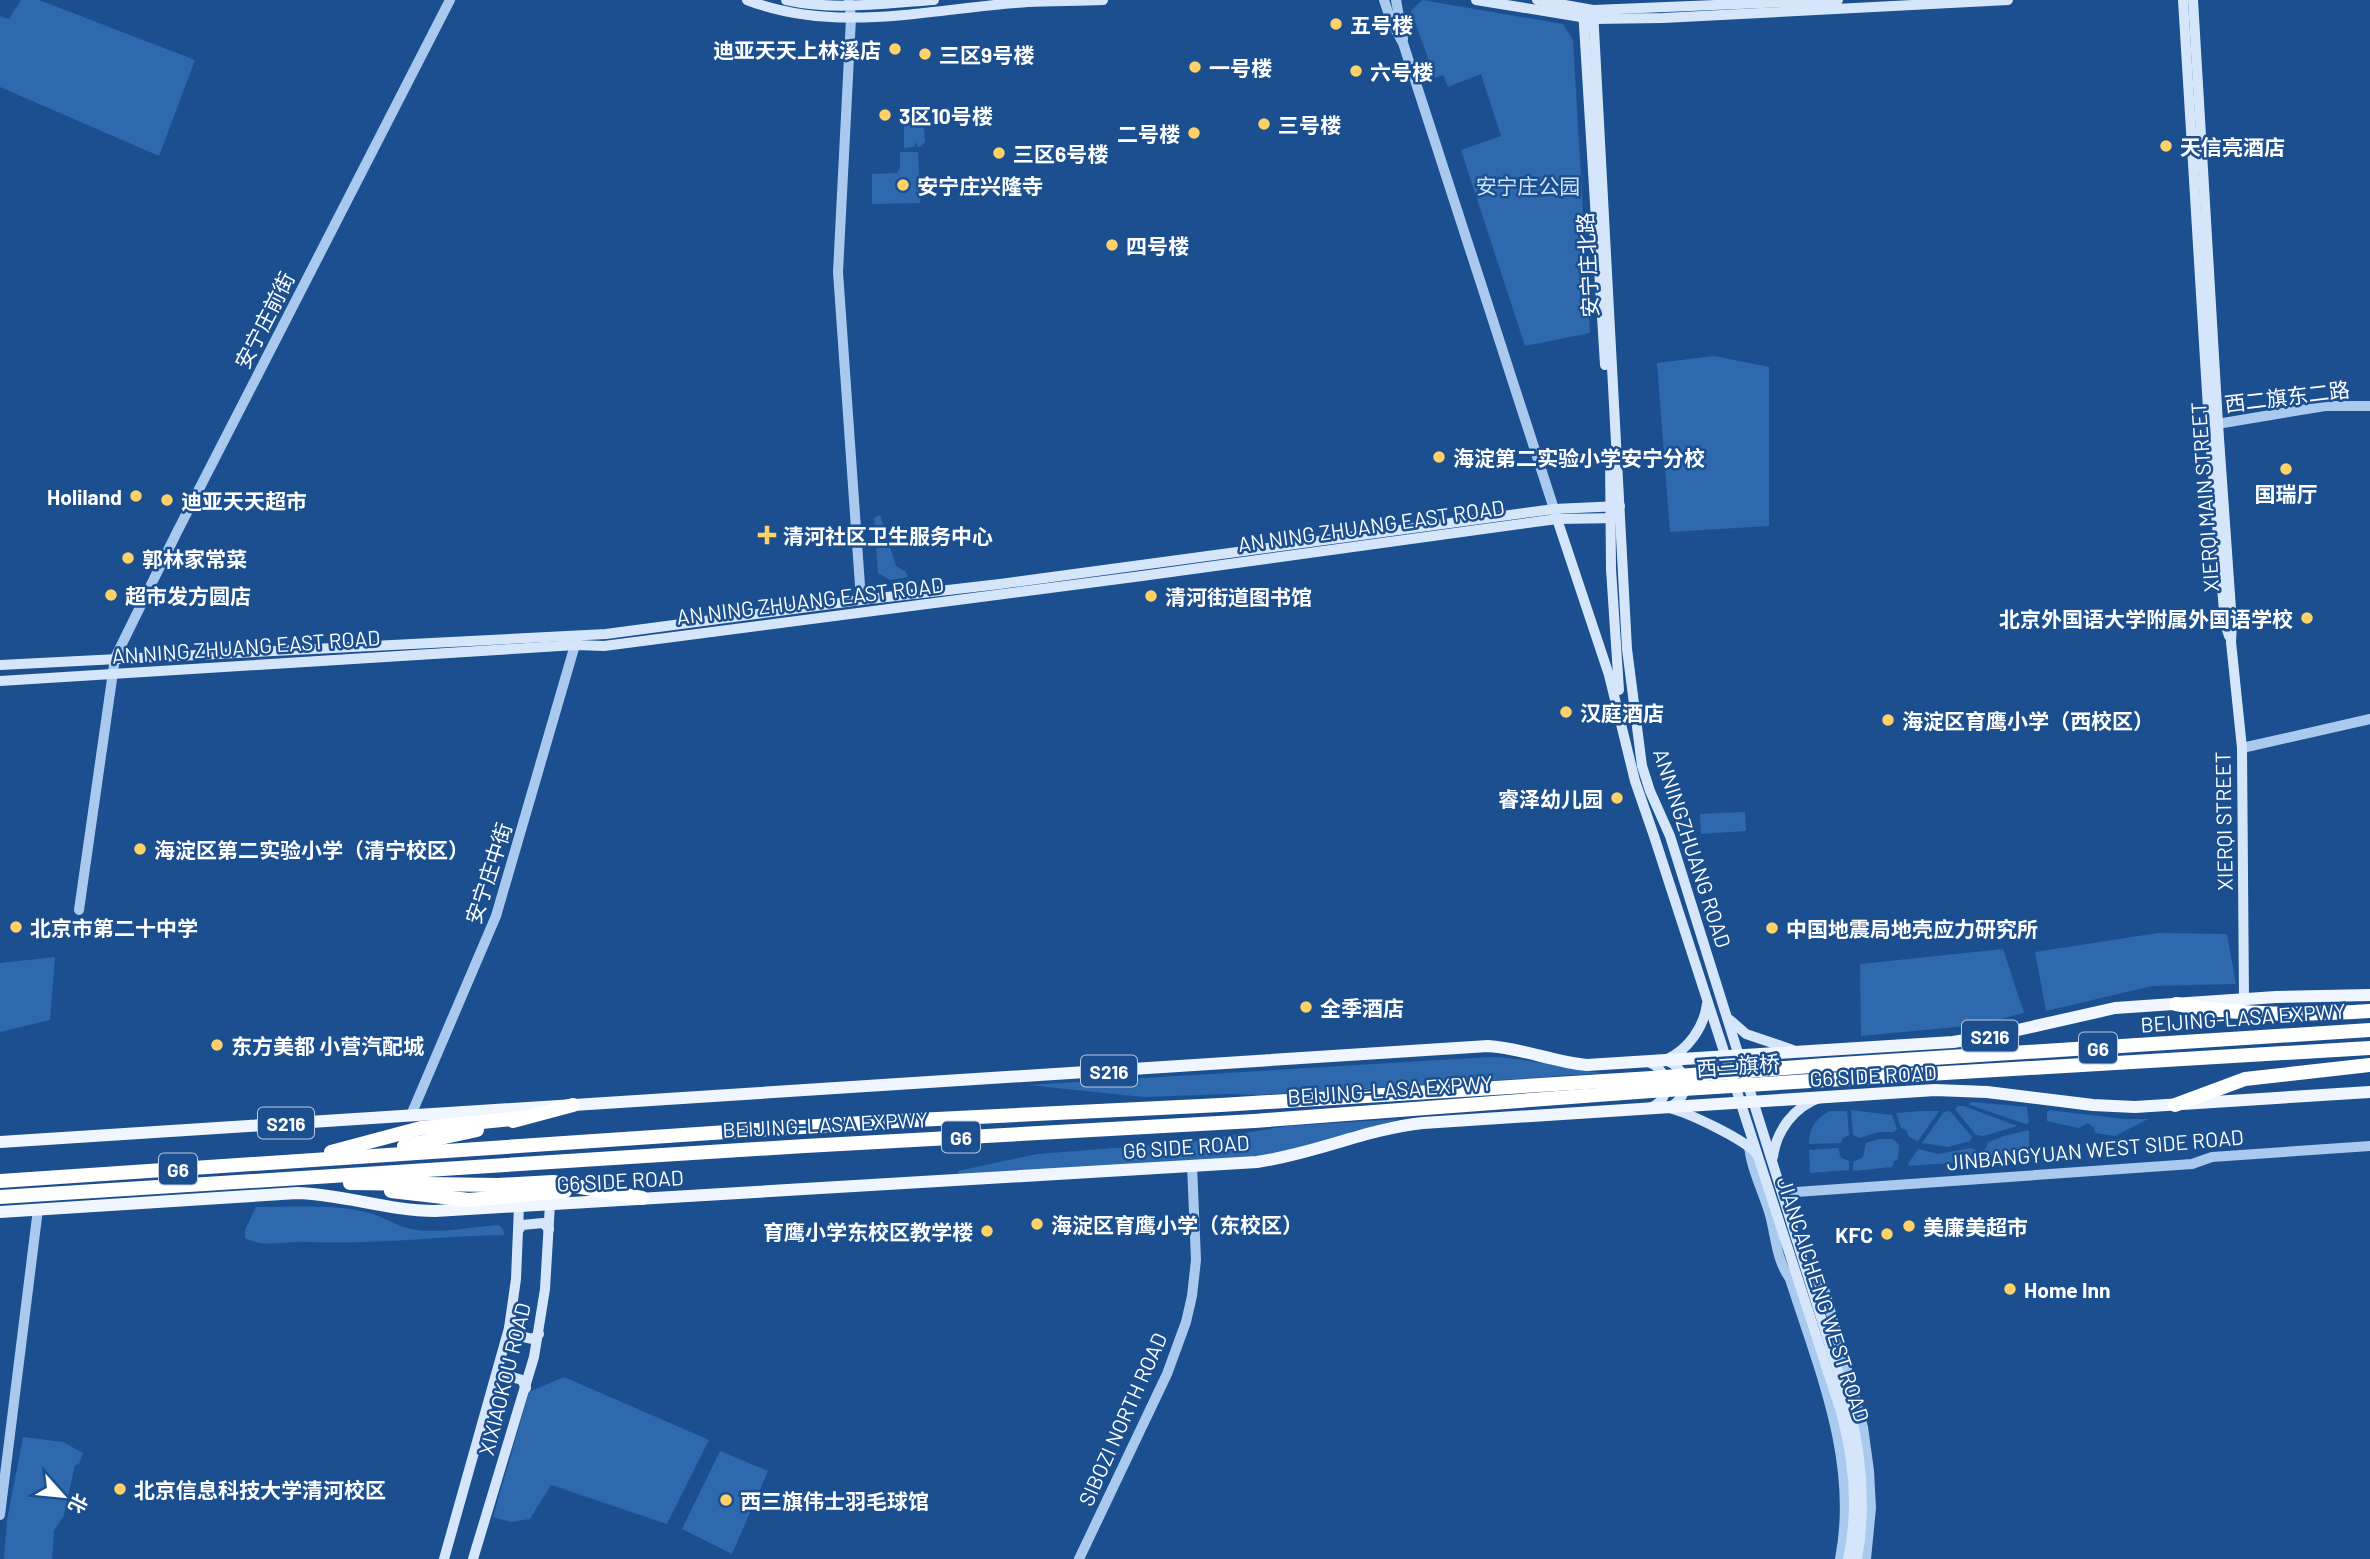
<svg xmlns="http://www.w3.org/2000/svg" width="2370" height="1559" font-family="Barlow,'Noto Sans SC',sans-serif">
	<rect width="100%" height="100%" fill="#1b4f8f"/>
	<g fill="#2e69ad">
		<polygon points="21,0 39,0 195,60 159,156 0,87 0,16 9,19"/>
		<polygon points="1422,0 1563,24 1573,40 1590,333 1525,346 1461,150 1501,136 1481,74 1448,87 1443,75 1435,78 1411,11"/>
		<polygon points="904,117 923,117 925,142 920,147 917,146 916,142 914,147 904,148"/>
		<polygon points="900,152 918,152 920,203 872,204 872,174 897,173 900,168"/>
		<polygon points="1714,356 1769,367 1769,526 1670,532 1657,363"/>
		<polygon points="880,515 896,566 906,572 908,577 890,580 878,573 874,518"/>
		<polygon points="1745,812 1746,831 1701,834 1700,814"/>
		<polygon points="2158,933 2227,934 2236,984 2152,986 2046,1011 2035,952"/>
		<polygon points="2003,949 2024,1013 1977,1025 1861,1036 1860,964"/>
		<polygon points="55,957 50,1020 0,1032 0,963"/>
		<path d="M1490 1057C1529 1057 1567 1071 1607 1073L1260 1095 1228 1094 1143 1097 1028 1085Z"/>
		<polygon points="1972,1102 2027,1107 2029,1123 2025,1124 1968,1104"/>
		<polygon points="1958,1106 1964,1106 2017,1126 1984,1136 1976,1135 1955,1109"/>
		<polygon points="1851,1110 1892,1115 1897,1129 1894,1132 1878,1132 1860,1138 1853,1135"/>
		<polygon points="2049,1110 2124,1119 2148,1119 2115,1136 2095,1133 2094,1128 2088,1123 2079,1128 2047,1121 2047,1112"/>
		<path d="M1830 1111H1847L1849 1135 1843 1138 1841 1143 1809 1144C1810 1127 1815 1119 1830 1111Z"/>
		<polygon points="1921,1111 1939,1111 1918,1141 1909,1137 1906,1130 1901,1128 1896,1113"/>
		<polygon points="1950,1111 1972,1137 1970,1141 1948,1147 1922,1143 1944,1112"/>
		<polygon points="1400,1119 1298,1150 1261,1157 959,1176 958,1171 1037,1154 1192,1142 1287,1126"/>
		<polygon points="2029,1130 2029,1158 1982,1160 1981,1152 1986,1148 1988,1142 2004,1136"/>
		<polygon points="1879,1139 1893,1139 1899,1145 1898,1159 1894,1161 1892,1167 1853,1171 1853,1162 1863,1157 1866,1143"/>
		<polygon points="1838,1148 1841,1158 1849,1161 1849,1170 1810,1173 1809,1150"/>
		<polygon points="1971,1148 1977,1151 1978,1161 1909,1166 1908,1164 1918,1149 1938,1154"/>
		<path d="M256 1207C292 1207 331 1204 366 1212 384 1216 398 1228 417 1230 444 1233 472 1227 499 1225L503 1229 504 1235C439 1236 374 1245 309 1242 287 1240 265 1249 245 1238V1230Z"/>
		<polygon points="564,1377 709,1440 667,1524 551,1485 530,1519 511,1522 493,1517 529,1392"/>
		<polygon points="23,1437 63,1442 83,1453 79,1464 75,1465 64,1515 54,1531 52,1559 4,1559 7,1520"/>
		<polygon points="720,1451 768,1471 732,1554 682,1529"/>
	</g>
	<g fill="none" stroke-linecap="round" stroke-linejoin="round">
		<g stroke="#a9c9ee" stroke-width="10">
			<polyline points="849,0 851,18 838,272 861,600"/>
			<polyline points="1384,0 1391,21 1403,43 1556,515"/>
			<polyline points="1396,0 1403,39"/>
			<polyline points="2211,425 2325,406 2370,406"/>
			<polyline points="2242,748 2370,719"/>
			<polyline points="79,910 115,658 176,534 450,0"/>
			<polyline points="411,1115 496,916 577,638"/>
			<path d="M1749 1144C1750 1167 1764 1193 1770 1215 1776 1237 1776 1259 1790 1279 1819 1370 1859 1462 1840 1559"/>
			<polyline points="1782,1193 2192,1164 2212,1157 2370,1146"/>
			<polyline points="1804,1262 1823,1285 1863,1427 1869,1471 1871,1508 1866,1559"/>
			<polyline points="0,1515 38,1209"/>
			<polyline points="1079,1559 1167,1374 1186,1322 1192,1296 1196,1260 1192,1165"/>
		</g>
		<g stroke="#d6e6fa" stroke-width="10">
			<path d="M747 0C837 35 935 8 1028 2 1053 1 1078 1 1103 0"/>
			<path d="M786 0C835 11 885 3 934 0"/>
			<polyline points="1476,0 1593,19 1663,18 2008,0"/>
			<polyline points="1537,0 1593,10 1838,0"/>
			<polyline points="2183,0 2209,425 2225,624 2229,636"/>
			<polyline points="2193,0 2218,424 2232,623 2231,642 2242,748 2244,1000"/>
			<polyline points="1583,9 1605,365"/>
			<path d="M1593 10 1627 649 1642 766 1650 791 1670 836 1850 1410C1862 1459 1866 1509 1857 1559"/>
			<polyline points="1610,454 1611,569 1619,690"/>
			<path d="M1557 519 1609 675 1635 781 1654 836 1841 1412C1854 1460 1859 1510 1848 1559"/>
			<polyline points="0,665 606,634 861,600 1000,584 1554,509 1620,506"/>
			<polyline points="0,681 576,645 604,646 1142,576 1557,519 1620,518"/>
			<polyline points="1730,1020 1746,1034 1793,1050"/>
			<path d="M1667 1059C1688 1050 1704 1027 1707 1004"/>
			<path d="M1664 1060C1688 1066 1693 1097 1669 1107"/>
			<path d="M1648 1062C1670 1069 1673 1101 1649 1108"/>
			<path d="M1669 1108C1689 1113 1744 1139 1757 1154"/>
			<path d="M1773 1157C1776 1131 1794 1107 1819 1098"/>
			<polyline points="518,1231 522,1225 543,1223 549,1229"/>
			<polyline points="509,1328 514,1335 533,1339 539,1334"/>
			<polyline points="497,1379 502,1374 522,1380 526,1388"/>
			<polyline points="444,1559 509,1328 516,1279 519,1206"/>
			<polyline points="473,1559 534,1357 545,1289 550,1204"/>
		</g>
		<g stroke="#f0f6ff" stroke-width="12">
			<path d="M0 1142 1488 1046C1522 1048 1553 1062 1587 1065L1953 1042 1991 1036 2115 1008 2276 997 2370 995"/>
			<path d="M0 1212 297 1193C343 1194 388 1211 435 1211L1257 1162C1314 1154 1366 1129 1423 1123L1935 1090 1987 1092 2093 1105 2135 1107 2370 1092"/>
		</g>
		<g stroke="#fff" stroke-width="14">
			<path d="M2176 1004C2239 1016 2306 1015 2370 1011"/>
			<polyline points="1825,1065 2370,1030"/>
			<polyline points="1827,1080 2370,1048"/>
			<polyline points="2175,1105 2245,1079 2370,1065"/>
			<polyline points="513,1121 573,1105"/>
			<polyline points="404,1146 477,1130"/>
			<polyline points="331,1152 421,1128 522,1118"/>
			<polyline points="0,1181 876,1122 1221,1105 1652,1078"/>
			<polyline points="350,1183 498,1185 553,1182 642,1198"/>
			<polyline points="391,1191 469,1200 565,1191"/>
			<polyline points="0,1197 805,1146 1254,1121 1651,1091"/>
		</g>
		<g stroke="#fff" stroke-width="14">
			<polyline points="1652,1078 1825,1065"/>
			<polyline points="1651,1091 1827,1080"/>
		</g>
	</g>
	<g fill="#ffd166" stroke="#1b4f8f" stroke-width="2.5">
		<circle cx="1336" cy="24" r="7"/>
		<circle cx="895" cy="49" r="7"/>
		<circle cx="925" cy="54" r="7"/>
		<circle cx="1195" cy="67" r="7"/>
		<circle cx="1356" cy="71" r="7"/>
		<circle cx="885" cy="115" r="7"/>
		<circle cx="1264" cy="124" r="7"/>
		<circle cx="1194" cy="133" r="7"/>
		<circle cx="2166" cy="146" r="7"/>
		<circle cx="999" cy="153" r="7"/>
		<circle cx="903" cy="185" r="7"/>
		<circle cx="1112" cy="245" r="7"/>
		<circle cx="1439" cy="457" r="7"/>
		<circle cx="2286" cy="469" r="7"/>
		<circle cx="136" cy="496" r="7"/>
		<circle cx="167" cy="500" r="7"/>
		<path d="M763.5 524.5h7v7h7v7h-7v7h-7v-7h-7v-7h7z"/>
		<circle cx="128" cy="558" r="7"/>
		<circle cx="111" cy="595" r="7"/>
		<circle cx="1151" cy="596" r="7"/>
		<circle cx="2307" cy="618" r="7"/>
		<circle cx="1566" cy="712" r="7"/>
		<circle cx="1888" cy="720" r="7"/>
		<circle cx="1617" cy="798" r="7"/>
		<circle cx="140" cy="849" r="7"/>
		<circle cx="16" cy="927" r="7"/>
		<circle cx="1772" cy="928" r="7"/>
		<circle cx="1306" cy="1007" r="7"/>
		<circle cx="217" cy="1045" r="7"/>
		<circle cx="1037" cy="1224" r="7"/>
		<circle cx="1909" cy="1226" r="7"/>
		<circle cx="987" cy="1231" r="7"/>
		<circle cx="1887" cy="1234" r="7"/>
		<circle cx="2010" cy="1289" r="7"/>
		<circle cx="120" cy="1489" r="7"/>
		<circle cx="726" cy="1500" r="7"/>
	</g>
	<g text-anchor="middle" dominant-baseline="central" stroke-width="5" stroke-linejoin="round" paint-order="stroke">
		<g fill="#1b4f8f" stroke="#bbcadd" stroke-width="2">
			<rect x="1962" y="1020.5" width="56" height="31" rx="5"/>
			<rect x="2079" y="1032.5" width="38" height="31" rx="5"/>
			<rect x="1081" y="1055.5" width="56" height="31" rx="5"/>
			<rect x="258" y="1107.5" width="56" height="31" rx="5"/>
			<rect x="942" y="1121.5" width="38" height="31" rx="5"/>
			<rect x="159" y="1153.5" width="38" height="31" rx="5"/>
		</g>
		<g font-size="19" font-weight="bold" fill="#fff">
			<text x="1990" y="1036">S216</text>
			<text x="2098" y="1048">G6</text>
			<text x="1109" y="1071">S216</text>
			<text x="286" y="1123">S216</text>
			<text x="961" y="1137">G6</text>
			<text x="178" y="1169">G6</text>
		</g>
		<g font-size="21" font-weight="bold" fill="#fff" stroke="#1b4f8f" text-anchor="start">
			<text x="1350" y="24">五号楼</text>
			<text x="881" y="49" text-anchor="end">迪亚天天上林溪店</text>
			<text x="939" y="54">三区9号楼</text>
			<text x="1209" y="67">一号楼</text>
			<text x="1370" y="71">六号楼</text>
			<text x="899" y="115">3区10号楼</text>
			<text x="1278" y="124">三号楼</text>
			<text x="1180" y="133" text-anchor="end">二号楼</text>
			<text x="2180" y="146">天信亮酒店</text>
			<text x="1013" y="153">三区6号楼</text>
			<text x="917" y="185">安宁庄兴隆寺</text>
			<text x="1126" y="245">四号楼</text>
			<text x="1453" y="457">海淀第二实验小学安宁分校</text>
			<text x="2286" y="493" text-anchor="middle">国瑞厅</text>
			<text x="122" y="496" text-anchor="end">Holiland</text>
			<text x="181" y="500">迪亚天天超市</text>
			<text x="783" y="535">清河社区卫生服务中心</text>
			<text x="142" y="558">郭林家常菜</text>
			<text x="125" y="595">超市发方圆店</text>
			<text x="1165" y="596">清河街道图书馆</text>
			<text x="2293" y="618" text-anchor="end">北京外国语大学附属外国语学校</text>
			<text x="1580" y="712">汉庭酒店</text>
			<text x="1902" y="720">海淀区育鹰小学（西校区）</text>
			<text x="1603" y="798" text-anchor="end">睿泽幼儿园</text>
			<text x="154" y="849">海淀区第二实验小学（清宁校区）</text>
			<text x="30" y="927">北京市第二十中学</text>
			<text x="1786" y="928">中国地震局地壳应力研究所</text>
			<text x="1320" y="1007">全季酒店</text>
			<text x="231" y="1045">东方美都 小营汽配城</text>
			<text x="1051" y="1224">海淀区育鹰小学（东校区）</text>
			<text x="1923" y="1226">美廉美超市</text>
			<text x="973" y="1231" text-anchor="end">育鹰小学东校区教学楼</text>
			<text x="1873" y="1234" text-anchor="end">KFC</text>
			<text x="2024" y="1289">Home Inn</text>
			<text x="134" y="1489">北京信息科技大学清河校区</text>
			<text x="740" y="1500">西三旗伟士羽毛球馆</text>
		</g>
		<g font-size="21" fill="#cfe3fa" stroke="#1b4f8f">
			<text x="1528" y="185">安宁庄公园</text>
		</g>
		<g font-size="21" fill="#fff" stroke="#1b4f8f">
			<text transform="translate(1587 265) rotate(-93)">安宁庄北路</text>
			<text transform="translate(264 320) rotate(-63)">安宁庄前街</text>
			<text transform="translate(2287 396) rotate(-7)">西二旗东二路</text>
			<text transform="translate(2204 497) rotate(-94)">XIERQI MAIN STREET</text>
			<text transform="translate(1371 525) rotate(-8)">AN NING ZHUANG EAST ROAD</text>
			<text transform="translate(810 600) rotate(-7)">AN NING ZHUANG EAST ROAD</text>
			<text transform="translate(246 646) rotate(-4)">AN NING ZHUANG EAST ROAD</text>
			<text transform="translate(2223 821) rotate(-91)">XIERQI STREET</text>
			<text transform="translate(1693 848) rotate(72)">ANNINGZHUANG ROAD</text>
			<text transform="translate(488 873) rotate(-72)">安宁庄中街</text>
			<text transform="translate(2243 1017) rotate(-4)">BEIJING-LASA EXPWY</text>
			<text transform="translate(1738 1065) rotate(-4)">西三旗桥</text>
			<text transform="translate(1873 1075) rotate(-3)">G6 SIDE ROAD</text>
			<text transform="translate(1390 1089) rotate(-4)">BEIJING-LASA EXPWY</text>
			<text transform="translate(825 1124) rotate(-3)">BEIJING-LASA EXPWY</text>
			<text transform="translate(1186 1146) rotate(-4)">G6 SIDE ROAD</text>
			<text transform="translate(2095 1149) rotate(-5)">JINBANGYUAN WEST SIDE ROAD</text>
			<text transform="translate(620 1180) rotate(-3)">G6 SIDE ROAD</text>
			<text transform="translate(1824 1299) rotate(72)">JIANCAICHENG WEST ROAD</text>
			<text transform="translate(504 1379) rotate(-76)">XIXIAOKOU ROAD</text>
			<text transform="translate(1122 1419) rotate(-66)">SIBOZI NORTH ROAD</text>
		</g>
	</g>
	<g transform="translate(63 1496) rotate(117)" stroke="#1b4f8f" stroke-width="5" paint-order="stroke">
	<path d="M0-5L12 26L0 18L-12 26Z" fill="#ffffff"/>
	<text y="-10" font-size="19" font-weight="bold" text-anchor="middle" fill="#ffffff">北</text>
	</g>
</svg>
